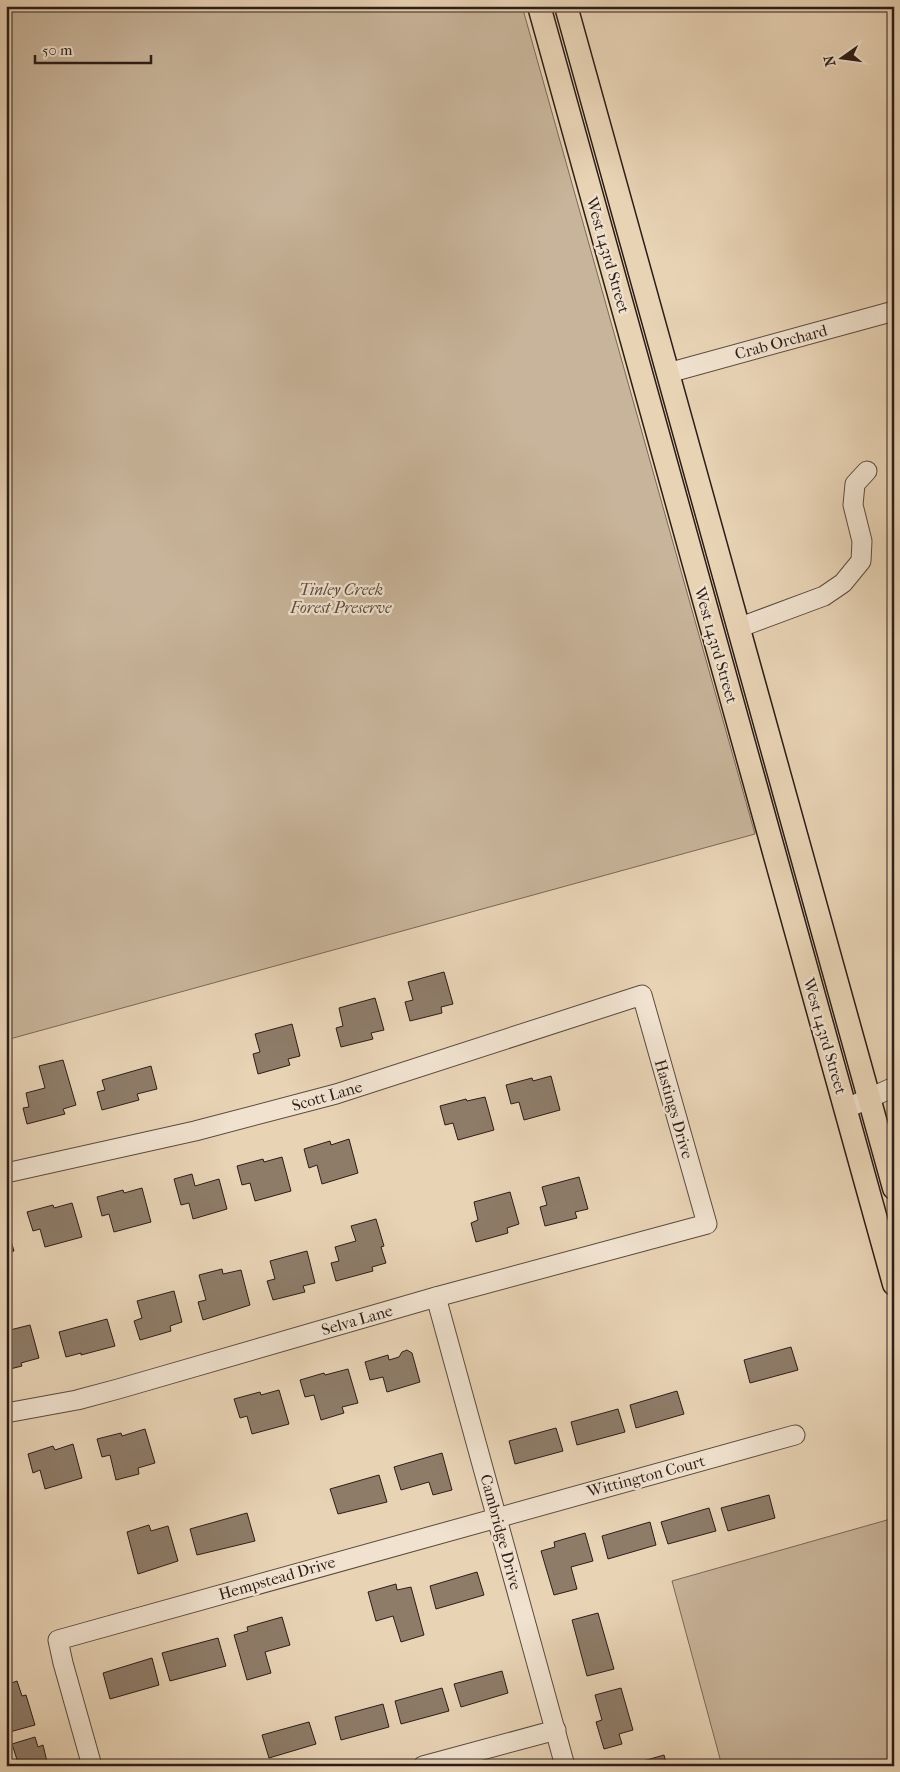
<svg xmlns="http://www.w3.org/2000/svg" width="900" height="1772" font-family="'IM FELL French Canon',serif">
	<rect width="100%" height="100%" fill="#e8d3b5"/>
	<filter id="stains"><feTurbulence type="fractalNoise" baseFrequency=".004" numOctaves="4"/><feColorMatrix values="0 0 0 0 .2 0 0 0 0 .09 0 0 0 0 .02 0 0 0 .5 -.17"/></filter>
	<radialGradient id="worn" r=".72"><stop offset=".6" stop-color="#630" stop-opacity="0"/><stop offset="1" stop-color="#630" stop-opacity=".3"/></radialGradient>
	<g fill="#c8b49a" stroke="#7a6858">
		<polygon points="6,6 522,6 755,834 6,1040"/>
		<polygon points="894,1518 894,1766 722,1766 672,1581"/>
	</g>
	<g fill="#8e7c69" stroke="#2c1d17">
		<polygon points="444,972 453,1004 441,1007 442,1013 410,1021 405,1002 413,1000 408,982"/>
		<polygon points="375,998 384,1030 371,1033 373,1039 341,1047 336,1028 343,1026 339,1008"/>
		<polygon points="292,1024 300,1056 288,1059 290,1065 258,1074 253,1054 260,1052 255,1034"/>
		<polygon points="63,1060 76,1105 63,1109 65,1114 27,1124 23,1108 29,1107 26,1093 45,1088 39,1066"/>
		<polygon points="151,1066 157,1089 137,1094 139,1100 102,1110 97,1092 105,1090 102,1080"/>
		<polygon points="551,1076 560,1110 524,1120 519,1102 511,1104 506,1085 532,1078 533,1081"/>
		<polygon points="485,1097 494,1130 458,1140 453,1123 445,1125 440,1106 466,1099 467,1101"/>
		<polygon points="349,1139 358,1173 322,1184 317,1165 309,1168 304,1149 330,1141 331,1145"/>
		<polygon points="282,1157 291,1191 255,1201 250,1183 242,1185 237,1166 263,1159 264,1162"/>
		<polygon points="192,1174 195,1186 219,1179 227,1209 193,1219 189,1203 181,1205 174,1179"/>
		<polygon points="579,1177 588,1209 575,1212 577,1218 545,1226 540,1207 547,1205 542,1187"/>
		<polygon points="142,1188 151,1222 114,1232 109,1214 102,1216 97,1197 123,1190 124,1193"/>
		<polygon points="510,1192 519,1224 507,1228 508,1233 476,1242 471,1223 478,1220 474,1202"/>
		<polygon points="72,1203 82,1237 45,1247 40,1229 33,1231 27,1212 53,1205 54,1208"/>
		<polygon points="376,1219 384,1246 381,1247 386,1263 372,1267 373,1271 336,1281 331,1263 339,1261 335,1247 356,1241 351,1226"/>
		<polygon points="6,1225 14,1251 6,1253"/>
		<polygon points="307,1251 315,1283 303,1286 305,1292 273,1300 267,1281 275,1279 270,1261"/>
		<polygon points="222,1269 223,1274 241,1270 250,1305 203,1320 198,1302 206,1300 199,1275"/>
		<polygon points="174,1291 182,1322 170,1326 171,1331 140,1340 134,1321 142,1318 137,1301"/>
		<polygon points="107,1319 115,1346 81,1355 81,1353 66,1357 59,1332"/>
		<polygon points="30,1325 39,1358 21,1363 22,1366 6,1370 6,1331"/>
		<polygon points="791,1347 798,1370 750,1383 744,1360"/>
		<polygon points="407,1350 412,1353 420,1382 387,1392 383,1377 370,1380 365,1362 388,1355 389,1360 399,1357 402,1352"/>
		<polygon points="348,1369 358,1403 342,1407 344,1413 321,1420 314,1395 305,1397 300,1380 324,1373 325,1375"/>
		<polygon points="279,1390 289,1424 252,1434 247,1416 240,1418 234,1399 260,1392 261,1395"/>
		<polygon points="677,1391 684,1414 636,1428 630,1405"/>
		<polygon points="618,1409 625,1432 577,1445 571,1422"/>
		<polygon points="556,1428 563,1451 515,1464 509,1441"/>
		<polygon points="145,1429 155,1463 138,1468 139,1474 116,1480 110,1455 102,1457 97,1439 121,1433 122,1436"/>
		<polygon points="73,1444 82,1478 45,1489 40,1470 33,1473 28,1454 53,1446 55,1450"/>
		<polygon points="442,1453 452,1490 433,1495 429,1482 401,1490 394,1467"/>
		<polygon points="379,1475 387,1502 338,1514 330,1489"/>
		<polygon points="6,1477 11,1493 6,1494"/>
		<polygon points="769,1495 775,1518 728,1531 721,1508"/>
		<polygon points="709,1508 716,1531 668,1544 661,1522"/>
		<polygon points="247,1513 255,1541 197,1555 190,1529"/>
		<polygon points="650,1522 656,1545 608,1559 602,1536"/>
		<polygon points="149,1525 151,1531 168,1526 178,1561 138,1574 127,1532"/>
		<polygon points="585,1533 593,1561 571,1567 577,1589 554,1595 541,1551 555,1547 554,1542"/>
		<polygon points="477,1572 484,1595 436,1609 430,1586"/>
		<polygon points="396,1584 397,1590 411,1587 424,1635 401,1642 393,1616 376,1621 368,1592"/>
		<polygon points="598,1613 614,1669 587,1676 572,1620"/>
		<polygon points="282,1617 290,1645 265,1652 271,1673 247,1680 234,1635 248,1631 247,1627"/>
		<polygon points="218,1638 226,1666 170,1681 162,1653"/>
		<polygon points="152,1658 159,1685 110,1699 103,1673"/>
		<polygon points="502,1671 508,1693 461,1707 454,1684"/>
		<polygon points="17,1681 22,1696 26,1695 35,1725 6,1733 6,1685"/>
		<polygon points="442,1688 449,1711 401,1724 395,1701"/>
		<polygon points="621,1688 633,1730 619,1734 622,1744 604,1749 596,1722 602,1720 595,1695"/>
		<polygon points="383,1704 389,1727 341,1740 335,1717"/>
		<polygon points="309,1722 316,1744 269,1758 262,1735"/>
		<polygon points="35,1737 38,1747 43,1745 48,1766 19,1766 12,1744"/>
		<polygon points="664,1755 667,1766 626,1766"/>
		<polygon points="179,1760 180,1766 158,1766"/>
	</g>
	<g fill="none" stroke-linecap="round" stroke-linejoin="round">
		<defs>
			<g id="minor">
				<polyline points="668,373 894,311"/>
				<polyline points="738,628 824,596 843,583 861,561 862,541 853,505 855,484 867,471"/>
				<polyline points="845,1109 894,1087"/>
				<polyline points="6,1173 195,1131 336,1094 642,995 707,1224 436,1297 118,1389 77,1400 6,1413"/>
				<polyline points="436,1297 565,1766"/>
				<polyline points="92,1766 63,1663 58,1640 795,1435"/>
				<polyline points="423,1766 556,1730"/>
			</g>
			<g id="major">
				<polyline points="539,6 894,1284"/>
				<polyline points="566,6 894,1188"/>
			</g>
		</defs>
		<use href="#minor" stroke="#5b4a3e" stroke-width="21"/>
		<use href="#major" stroke="#2c1d17" stroke-width="25"/>
		<use href="#minor" stroke="#f0e2cf" stroke-width="19"/>
		<use href="#major" stroke="#e8d3b5" stroke-width="22"/>
	</g>
	<g text-anchor="middle" dominant-baseline="central" stroke-width="4.5" stroke-linejoin="round" paint-order="stroke">
		<g font-size="16" fill="#2c1d17" stroke="#f0e2cf">
			<text transform="translate(608 255) rotate(74)">West 143rd Street</text>
			<text transform="translate(781 342) rotate(-15)">Crab Orchard</text>
			<text transform="translate(716 645) rotate(74)">West 143rd Street</text>
			<text transform="translate(825 1036) rotate(74)">West 143rd Street</text>
			<text transform="translate(327 1096) rotate(-16)">Scott Lane</text>
			<text transform="translate(674 1109) rotate(74)">Hastings Drive</text>
			<text transform="translate(357 1320) rotate(-16)">Selva Lane</text>
			<text transform="translate(646 1476) rotate(-15)">Wittington Court</text>
			<text transform="translate(501 1532) rotate(75)">Cambridge Drive</text>
			<text transform="translate(277 1578) rotate(-16)">Hempstead Drive</text>
		</g>
		<g font-size="16" font-style="italic" fill="#5b4a3e" stroke="#f0e2cf">
			<text x="341" y="589">Tinley Creek<tspan x="341" dy="18">Forest Preserve</tspan></text>
		</g>
	</g>
	<rect width="900" height="1772" fill="none" stroke="#e8d3b5" stroke-width="25"/>
	<rect x="8" y="8" width="885" height="1757" fill="none" stroke="#2c1d17" stroke-width="2.5"/>
	<rect x="12" y="12" width="875" height="1747" fill="none" stroke="#2c1d17"/>
	<g transform="translate(842 58) rotate(256)" stroke="#f0e2cf" stroke-width="4" paint-order="stroke">
	<path d="M0-4L9 19L0 12L-9 19Z" fill="#2c1d17"/>
	<text y="-8" font-size="14" font-weight="bold" text-anchor="middle" fill="#2c1d17">N</text>
	</g>
	<path d="M35 55v8h116v-8" fill="none" stroke="#2c1d17" stroke-width="2.5"/>
	<text x="42" y="55" font-size="15" fill="#2c1d17" stroke="#f0e2cf" stroke-width="4" paint-order="stroke">50 m</text>
	<rect width="100%" height="100%" filter="url(#stains)"/>
	<rect width="100%" height="100%" fill="url(#worn)"/>
</svg>
